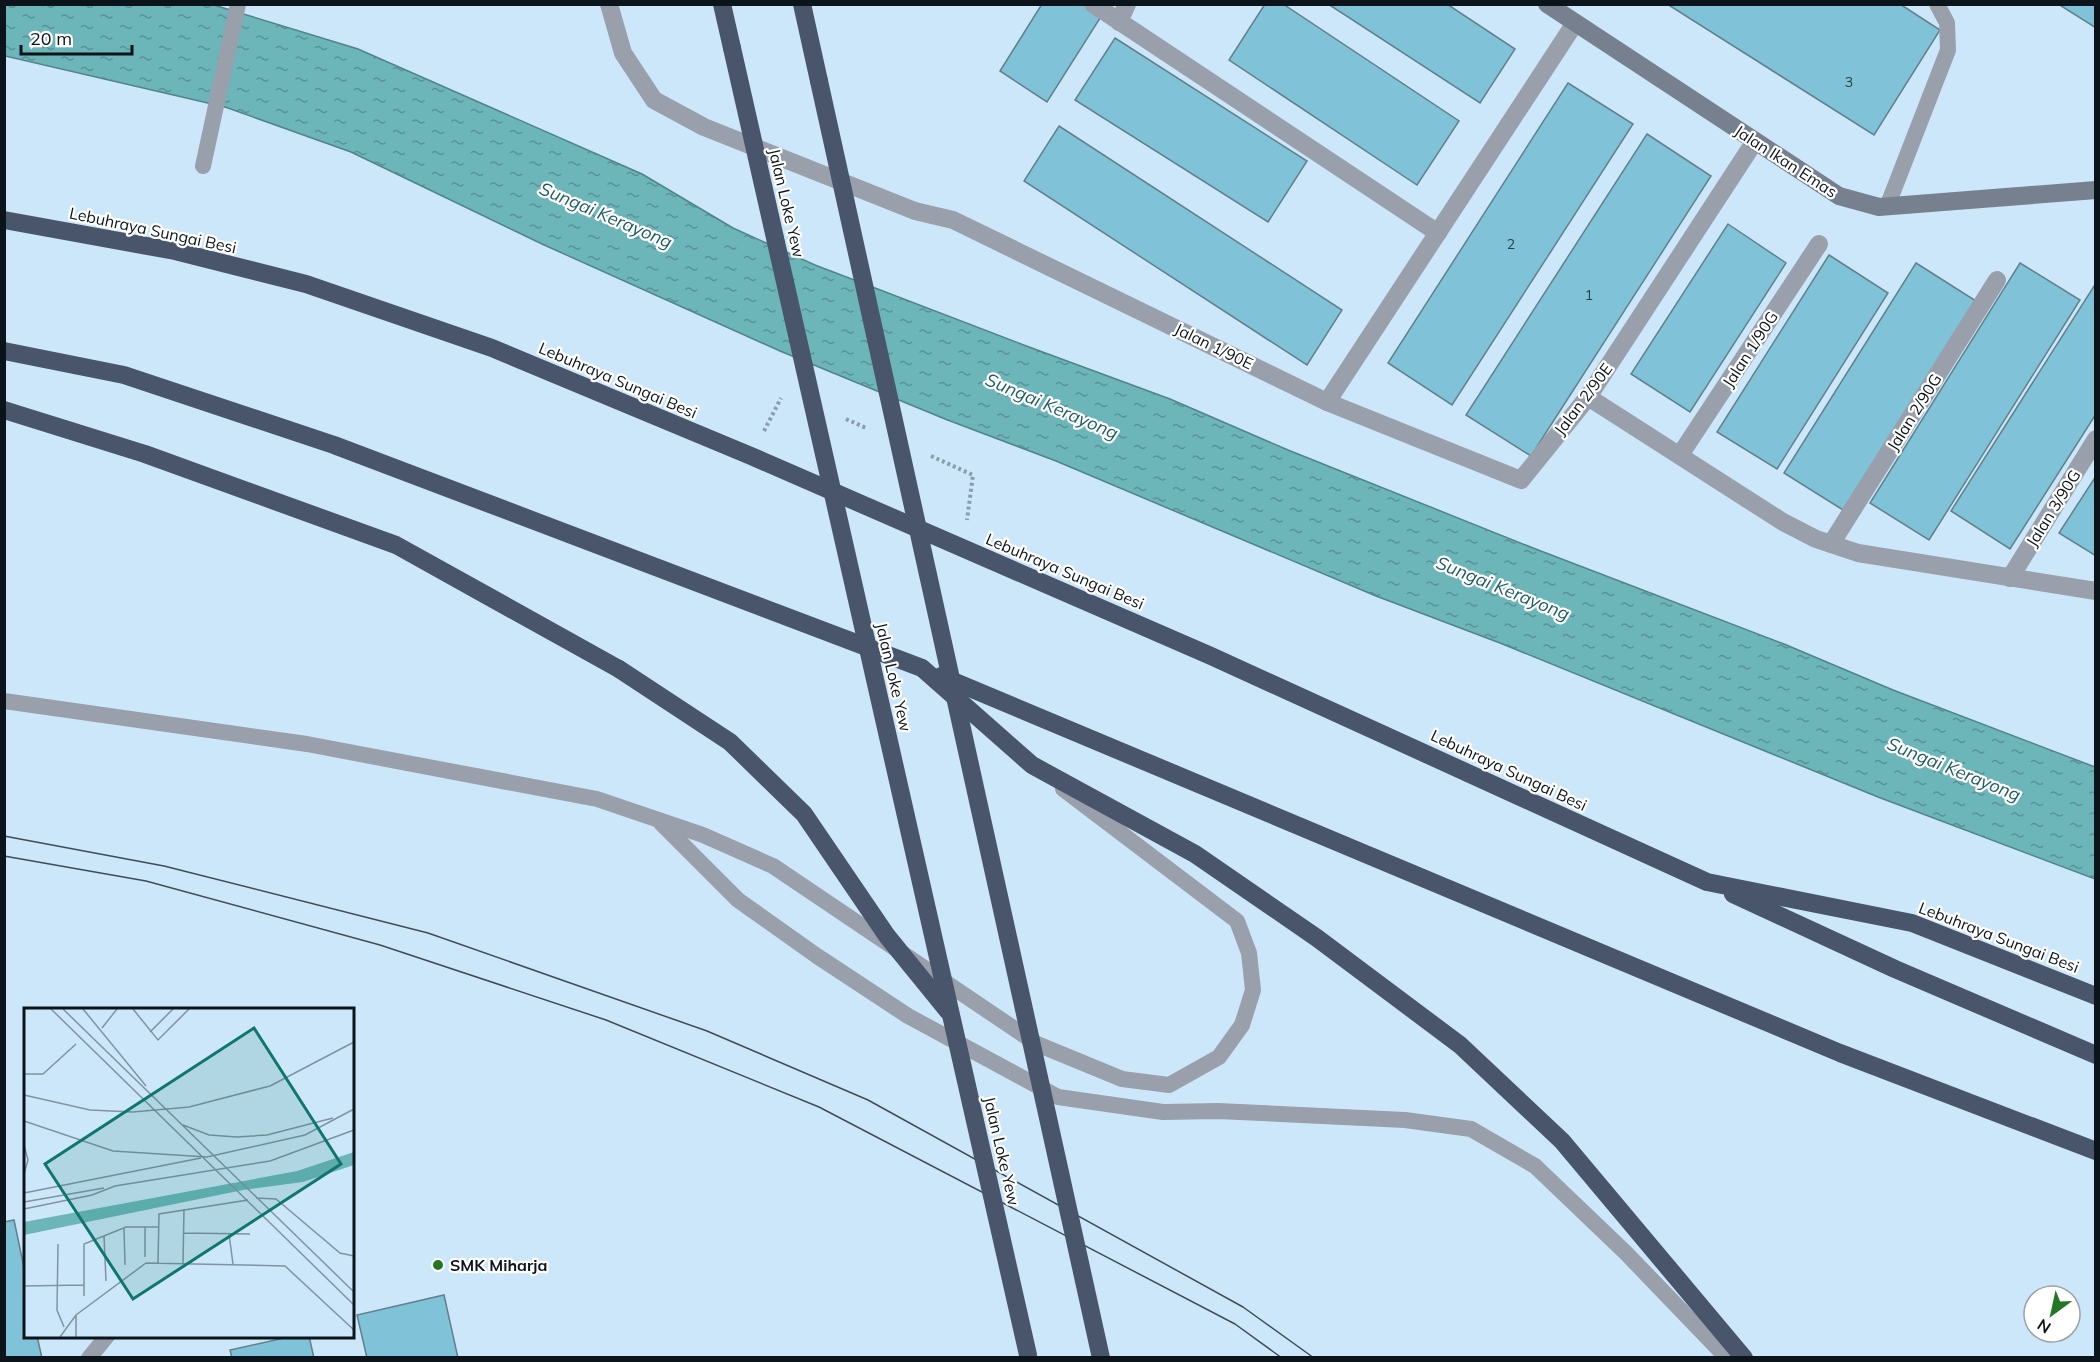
<svg xmlns="http://www.w3.org/2000/svg" width="2100" height="1362" font-family="Mulish,sans-serif">
	<defs>
		<pattern id="water-ripples" width="26" height="14" patternUnits="userSpaceOnUse" patternTransform="scale(1.5)"><rect width="26" height="14" fill="#6cb5b9"/><path d="M2 4q2-2 4 0t4 0M15 11q2-2 4 0t4 0" fill="none" stroke="#579296"/></pattern>
	</defs>
	<rect width="100%" height="100%" fill="#cde7fa"/>
	<polygon fill="url(#water-ripples)" stroke="#4f8589" stroke-width="1.5" points="5,4 214,5 358,49 642,174 733,228 815,265 1029,347 1170,399 1288,450 1533,548 1784,644 1893,690 2095,767 2095,879 1878,797 1500,643 1376,596 1056,461 945,419 780,351 542,244 351,152 225,107 5,56"/>
	<g fill="#80c2d7" stroke="#61808a" stroke-width="1.5">
		<polygon points="1042,4 1085,4 1102,15 1047,102 1000,71"/>
		<polygon points="1265,4 1283,4 1459,121 1417,185 1229,60"/>
		<polygon points="1328,4 1447,4 1515,49 1480,103"/>
		<polygon points="1667,4 1900,4 1940,30 1874,135"/>
		<polygon points="2058,4 2096,4 2096,28"/>
		<polygon points="1115,38 1307,161 1268,222 1075,100"/>
		<polygon points="1568,83 1633,124 1452,405 1388,363"/>
		<polygon points="1059,126 1342,310 1307,365 1024,181"/>
		<polygon points="1647,134 1711,176 1531,456 1466,415"/>
		<polygon points="1728,224 1786,263 1690,412 1631,374"/>
		<polygon points="1829,255 1888,293 1777,469 1717,432"/>
		<polygon points="1916,263 1976,301 1843,510 1784,473"/>
		<polygon points="2020,263 2080,300 1929,540 1870,503"/>
		<polygon points="2096,283 2096,414 2010,549 1951,511"/>
		<polygon points="2096,476 2096,556 2059,533"/>
		<polygon points="14,1220 26,1277 26,1336 37,1336 42,1358 4,1358 4,1222"/>
		<polygon points="444,1295 458,1358 367,1358 357,1315"/>
		<polygon points="293,1336 309,1336 314,1358 232,1358 230,1350"/>
	</g>
	<g fill="none" stroke-linecap="round" stroke-linejoin="round">
		<g stroke="#899dab" stroke-width="4" stroke-dasharray="3 3" stroke-linecap="butt">
			<polyline points="846,419 866,428"/>
			<polyline points="764,431 781,398"/>
			<polyline points="931,456 973,475 967,520"/>
		</g>
		<g stroke="#99a0ab" stroke-width="16">
			<polyline points="203,166 238,4"/>
			<polyline points="1887,207 1948,50 1947,23 1937,4"/>
			<polyline points="4,701 307,744 597,799 703,835 773,866 1037,1044 1122,1079 1169,1085 1219,1057 1242,1025 1253,990 1249,953 1237,921 1063,789"/>
			<polyline points="661,823 738,900 817,956 908,1016 1058,1097 1163,1112 1218,1111 1405,1120 1471,1129 1535,1166 1626,1253 1727,1358"/>
			<polyline points="89,1358 107,1336"/>
		</g>
		<g stroke="#99a0ab" stroke-width="18">
			<polyline points="609,4 623,53 654,100 704,127 915,211 953,220 1327,402 1521,480 1588,397 1755,141"/>
			<polyline points="1093,4 1438,233"/>
			<polyline points="1119,22 1127,4"/>
			<polyline points="1588,397 1783,522 1816,539 1858,553 2096,591"/>
			<polyline points="1327,402 1575,23"/>
			<polyline points="1680,455 1819,244"/>
			<polyline points="1831,544 1997,280"/>
			<polyline points="2010,578 2096,439"/>
		</g>
		<polyline stroke="#76808f" stroke-width="18" points="1547,4 1839,196 1879,207 2096,190"/>
		<g stroke="#48556a" stroke-width="18">
			<polyline points="722,4 732,48"/>
			<polyline points="802,4 819,81"/>
			<polyline points="4,220 175,251 306,284 492,348 751,456 1211,656 1707,882 1912,923 2096,996"/>
			<polyline points="4,351 124,375 334,445 922,668 1032,765 1195,854 1317,938 1460,1045 1562,1141 1744,1358"/>
			<polyline points="4,410 145,454 396,545 619,669"/>
			<polyline points="941,676 1840,1053 2096,1151"/>
			<polyline points="1733,894 1895,969 2096,1055"/>
		</g>
		<g stroke="#3f4c56" stroke-width="1.5">
			<polyline points="4,836 164,866 428,933 707,1031 868,1100 1243,1307 1314,1358"/>
			<polyline points="4,856 146,881 380,945 606,1020 819,1107 1235,1324 1282,1358"/>
		</g>
		<g stroke="#48556a" stroke-width="18">
			<polyline points="732,48 1028,1355"/>
			<polyline points="819,81 1101,1358"/>
			<polyline points="619,669 730,742 804,814 887,936 948,1011"/>
		</g>
	</g>
	<circle fill="#247722" stroke="#fff" stroke-width="2" cx="438" cy="1265" r="6"/>
	<g text-anchor="middle" dominant-baseline="central" stroke-width="4.5" stroke-linejoin="round" paint-order="stroke">
		<g font-size="14" fill="#284049">
			<text x="1849" y="82">3</text>
			<text x="1511" y="244">2</text>
			<text x="1589" y="295">1</text>
		</g>
		<g font-size="16" fill="#0b141a" stroke="#fff">
			<text transform="translate(1786 161) rotate(33)">Jalan Ikan Emas</text>
			<text transform="translate(787 203) rotate(77)">Jalan Loke Yew</text>
			<text transform="translate(153 230) rotate(12)">Lebuhraya Sungai Besi</text>
			<text transform="translate(1214 346) rotate(26)">Jalan 1/90E</text>
			<text transform="translate(1750 349) rotate(-57)">Jalan 1/90G</text>
			<text transform="translate(618 380) rotate(23)">Lebuhraya Sungai Besi</text>
			<text transform="translate(1583 399) rotate(-53)">Jalan 2/90E</text>
			<text transform="translate(1914 412) rotate(-58)">Jalan 2/90G</text>
			<text transform="translate(2053 508) rotate(-58)">Jalan 3/90G</text>
			<text transform="translate(1065 571) rotate(23)">Lebuhraya Sungai Besi</text>
			<text transform="translate(894 677) rotate(77)">Jalan Loke Yew</text>
			<text transform="translate(1509 770) rotate(25)">Lebuhraya Sungai Besi</text>
			<text transform="translate(1999 937) rotate(21)">Lebuhraya Sungai Besi</text>
			<text transform="translate(1002 1151) rotate(77)">Jalan Loke Yew</text>
		</g>
		<g font-size="16" font-weight="bold" fill="#0b141a" stroke="#fff" text-anchor="start">
			<text x="450" y="1265">SMK Miharja</text>
		</g>
		<g font-size="18" font-style="italic" fill="#1f5c60" stroke="#fff">
			<text transform="translate(606 215) rotate(23)">Sungai Kerayong</text>
			<text transform="translate(1052 406) rotate(23)">Sungai Kerayong</text>
			<text transform="translate(1503 588) rotate(22)">Sungai Kerayong</text>
			<text transform="translate(1954 769) rotate(22)">Sungai Kerayong</text>
		</g>
	</g>
	<g transform="translate(24 1008)">
		<rect width="330" height="330" fill="#cde7fa"/>
		<path d="M330 144V157L279 174 219 182 0 227V214L273 163Z" fill="#6cb5b9"/>
		<path fill="none" stroke="#7f93a0" stroke-width="1.5" d="M27 1 330 297M39 1 330 284M59 1 122 78M109 1 134 32 165 1M78 20 93 1M126 24 149 1M0 66H19L52 36M0 87 66 102 109 104 165 99 246 78 330 34M0 113 89 143 183 149 281 127 330 101M159 117 185 127 213 129 243 127 309 110M0 137 4 152 0 166M0 185 177 150M232 190 252 191 316 245 330 248M0 194 80 180M0 201 68 187 91 178 246 153 330 122M100 220 101 257M160 225 226 226M205 226 209 256M80 228 82 273M34 236 33 302 40 319M121 249V219M134 255 135 206 224 192M159 255 160 201M0 278 60 277M60 288V236L102 219H134M52 307V329M36 329 52 307 122 255 261 258 330 322"/>
		<path fill="#0f766e" fill-opacity="0.15" stroke="#0f766e" stroke-width="3" d="M230 20 317 156 109 291 21 156Z"/>
		<rect width="330" height="330" fill="none" stroke="#0b141a" stroke-width="3"/>
	</g>
	<rect width="2100" height="1362" fill="none" stroke="#0b141a" stroke-width="12"/>
	<g transform="translate(2052 1314) rotate(213)"><circle r="28" fill="#ffffff" stroke="#9da1a3" stroke-width="1.5"/>
	<path d="M0-4.5L10 22L0 15L-10 22Z" fill="#247722"/>
	<text y="-9" font-size="16" font-weight="bold" text-anchor="middle" fill="#0b141a">N</text>
	</g>
	<path d="M21 45v9h111v-9" fill="none" stroke="#0b141a" stroke-width="3"/>
	<text x="30" y="45" font-size="18" fill="#0b141a" stroke="#ffffff" stroke-width="4.5" paint-order="stroke">20 m</text>
</svg>
